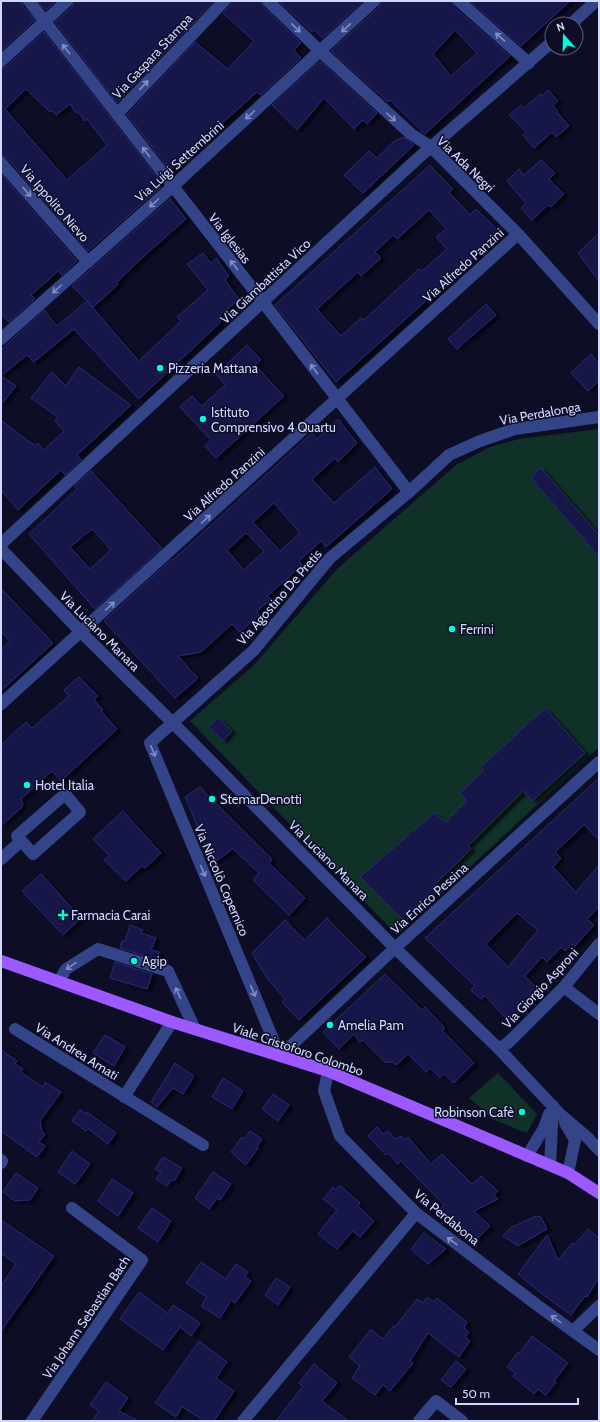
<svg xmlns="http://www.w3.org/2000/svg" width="600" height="1422" font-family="Cabin,sans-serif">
	<defs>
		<filter id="shadow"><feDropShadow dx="4.5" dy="2.5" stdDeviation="1" flood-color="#0009"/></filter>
	</defs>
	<rect width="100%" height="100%" fill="#0d0e26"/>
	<g fill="#103128">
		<polygon points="599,429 599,747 397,935 190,721 254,665 337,569 456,465 490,447 519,439"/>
		<polygon points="498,1073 537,1114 527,1133 494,1120 469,1098"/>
	</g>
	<g fill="#181849" stroke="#282a77" fill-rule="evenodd" filter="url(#shadow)">
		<polygon points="1,1 22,1 23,6 35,20 1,51"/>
		<polygon points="38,1 56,1 46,10"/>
		<polygon points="74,1 214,1 117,103 55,22 72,7"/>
		<polygon points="231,1 261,1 263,6 301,43 294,50 301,58 261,95 257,92 170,170 127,115 195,42 228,69 254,41 223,13 230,6"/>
		<polygon points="279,1 363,1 323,38 314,30 312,32"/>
		<path d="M381 1H452L454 7 510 56 425 134 421 131H422L390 100 388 102 331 51 379 7ZM455 30 477 53 451 76 433 54Z"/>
		<polygon points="470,1 570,1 521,46"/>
		<path d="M44 32 159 180 157 182 161 187 88 251 7 158 1 156V68L6 67ZM26 89 50 112 52 111 56 115 70 104 76 113 78 112 85 121 87 119 107 145 67 180 5 109Z"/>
		<polygon points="320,61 377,113 367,124 363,120 354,129 324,98 297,130 272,105"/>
		<polygon points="548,90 558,101 553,106 558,111 557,112 569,126 556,137 552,132 534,148 523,135 526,132 509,115 521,105 524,108 540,94 542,96"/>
		<polygon points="404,137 414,145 363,193 344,175 369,151 377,158 394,141"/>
		<polygon points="541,160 555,173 549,179 564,194 551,207 548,205 532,220 521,208 526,203 507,181 519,169 524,175"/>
		<path d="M430 165 453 189 449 192 470 215 476 209 501 233 336 382 275 305ZM429 210 446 229 436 237 447 249 422 271 419 269 364 320 361 318 341 336 317 309 358 272 361 276 381 258 375 252 393 235 397 239Z"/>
		<polygon points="1,174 77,261 62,275 58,271 53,276 31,295 35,299 9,322 1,314"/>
		<polygon points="170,199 186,219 143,257 116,283 118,284 111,291 93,307 72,286"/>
		<polygon points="599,233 599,281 578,253"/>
		<polygon points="203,253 211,263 216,258 229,276 225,280 239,299 217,318 221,322 139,399 74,329 34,362 27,355 1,376 1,350 44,310 57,326 87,301 139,361 181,321 177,317 208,290 187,264"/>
		<polygon points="486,304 496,315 457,349 448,339"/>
		<polygon points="247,345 261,360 255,365 284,396 216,458 205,446 211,440 180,407 192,396 202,406 225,385 216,374"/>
		<polygon points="591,354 599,363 599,381 588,391 571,373"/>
		<polygon points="79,367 131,405 77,455 81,460 65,475 61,470 18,510 1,490 1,420 27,440 36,446 38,443 44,450 64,431 55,421 58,417 31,398 52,372 66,386"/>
		<polygon points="1,376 16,386 1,405"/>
		<path d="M338 419 357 443 338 462 335 458 312 479 334 503 375 467 392 489 326 547 321 541 299 561 302 565 267 596 271 599 257 611 259 615 240 632 232 624 201 652 178 656 198 678 175 698 105 622V620L172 559 173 560 312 433 317 439ZM274 503 300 533 280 551 253 522ZM246 533 264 551 244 570 227 550Z"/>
		<polygon points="541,468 599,535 599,557 531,478"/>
		<path d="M91 471 162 548 95 609 29 534 77 489 74 486ZM92 529 111 550 90 569 70 547Z"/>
		<polygon points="1,588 53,643 1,691 1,650 10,641 1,631"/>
		<polygon points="79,677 98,696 94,699 103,710 101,711 117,729 61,781 52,771 21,799 23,804 21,808 1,826 1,745 26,722 32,728 69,696 64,690"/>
		<polygon points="545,708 585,753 532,801 523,791 468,846 471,849 432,887 437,892 405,922 360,877 434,813 446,822 467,801 460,793 484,770 481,767"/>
		<polygon points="218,718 232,731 223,741 209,727"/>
		<path d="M599 778V840L584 825 555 852 561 858 553 867 576 892 599 865V907L587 919 594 925 575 946 572 944 565 951 561 947 547 962 542 957 525 976 538 989 510 1022 485 996 481 999 471 990 475 986 425 938ZM517 913 538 930 508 967 486 944Z"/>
		<polygon points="200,787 272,859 269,863 305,898 289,915 253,880 259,873 233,849 213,863 185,797"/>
		<polygon points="123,811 161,853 145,868 142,866 126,881 104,860 110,856 93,839"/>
		<polygon points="41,874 81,918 63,935 22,891"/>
		<polygon points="327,918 366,957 299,1020 282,1002 285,999 267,978 252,953 285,920 305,940"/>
		<polygon points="130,925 143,930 141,933 156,938 151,950 159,952 157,960 120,948 122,941 125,941"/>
		<polygon points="115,962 152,974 147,989 110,978"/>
		<polygon points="385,974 422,1010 425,1007 445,1028 442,1030 474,1063 454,1083 444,1074 440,1078 430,1068 426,1072 408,1054 396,1065 392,1062 385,1062 363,1040 360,1042 354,1034 339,1049 323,1032"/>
		<polygon points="105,1035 125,1047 114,1066 93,1053"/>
		<polygon points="1,1050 17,1061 15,1064 23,1069 21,1072 43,1087 45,1082 61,1092 40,1121 42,1132 45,1134 39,1142 45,1146 37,1157 1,1131"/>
		<polygon points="175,1063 194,1076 183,1094 173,1088 157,1107 151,1102"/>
		<polygon points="223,1078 243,1091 232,1109 212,1097"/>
		<polygon points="273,1094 289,1105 278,1121 262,1109"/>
		<polygon points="80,1110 86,1114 87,1112 116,1133 108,1144 88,1129 86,1131 72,1121"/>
		<polygon points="377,1127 383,1134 388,1131 396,1139 401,1136 405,1140 408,1137 431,1164 442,1154 472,1184 481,1176 498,1191 494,1195 498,1199 474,1211 490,1226 475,1241 439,1210 444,1205 401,1161 398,1164 388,1153 386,1155 368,1136"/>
		<polygon points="250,1131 262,1139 257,1147 258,1148 246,1165 231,1152 242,1137 245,1139"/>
		<polygon points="72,1151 90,1164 75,1184 58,1172"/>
		<polygon points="163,1157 182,1168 174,1181 171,1180 167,1186 156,1179 161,1172 155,1169"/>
		<polygon points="213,1172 231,1184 220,1200 217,1198 209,1209 195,1198"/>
		<polygon points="16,1173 38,1188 30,1200 15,1201 3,1192"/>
		<polygon points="112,1179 133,1193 118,1216 98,1201"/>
		<polygon points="340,1185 360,1203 358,1206 374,1221 360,1237 353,1231 337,1249 318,1234 337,1210 323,1199 333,1187 336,1190"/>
		<polygon points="152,1208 171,1221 158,1242 138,1228"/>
		<polygon points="536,1216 541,1217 547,1229 518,1246 503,1236 510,1228"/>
		<polygon points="1,1220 54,1256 1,1331 1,1286 16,1264 1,1253"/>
		<polygon points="588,1229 599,1238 599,1278 587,1297 585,1296 571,1315 542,1294 518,1274 547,1235 558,1260 572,1243 574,1245"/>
		<polygon points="424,1233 446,1249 428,1264 411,1249"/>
		<polygon points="201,1262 226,1279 236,1264 248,1272 245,1277 251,1281 235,1303 231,1300 220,1318 201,1306 207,1297 186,1283"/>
		<polygon points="276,1278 290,1287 278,1305 265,1295"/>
		<polygon points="139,1292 168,1313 173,1305 200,1323 191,1336 180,1327 163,1350 120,1319"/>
		<polygon points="427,1297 434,1302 437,1298 467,1322 464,1328 469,1332 465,1337 470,1341 459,1357 428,1333 410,1361 413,1363 390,1391 383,1385 375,1395 352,1378 360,1366 349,1357 371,1329 383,1339 393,1326 395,1327 417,1299 423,1303"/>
		<polygon points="532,1336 568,1363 554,1381 556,1382 546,1395 538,1389 534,1394 513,1376 515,1373 507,1367 518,1352 520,1353"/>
		<polygon points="199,1341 227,1362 216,1378 234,1391 214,1421 205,1421 182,1407 176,1417 155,1403"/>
		<polygon points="456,1361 466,1369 451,1387 441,1380"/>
		<polygon points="314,1364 337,1383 322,1401 349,1421 276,1421 303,1386 299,1383"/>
		<polygon points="106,1382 128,1398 119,1411 139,1421 92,1421 99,1411 90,1405"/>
	</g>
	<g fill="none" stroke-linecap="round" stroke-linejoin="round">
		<g stroke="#344489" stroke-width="12">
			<polyline points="29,1 263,302 409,492"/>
			<polyline points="268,1 320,51 411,134 431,147 518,234 599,324"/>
			<polyline points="459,1 529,63"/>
			<polyline points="571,24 596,1"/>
			<polyline points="1,61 67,1"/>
			<polyline points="117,114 224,1"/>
			<polyline points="1,163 88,262"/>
			<polyline points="1,339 172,187 374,1"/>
			<polyline points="599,417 515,429 480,441 449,455 409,492 330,558 254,650 150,743 280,1056 395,948 599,762"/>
			<polyline points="1,544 416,160 552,42"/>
			<polyline points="1,549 81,632 191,741 395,948 499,1049 560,1114 588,1138 599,1150"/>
			<polyline points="1,704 518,234"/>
			<polygon points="65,794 80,812 33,854 17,836"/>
			<polyline points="1,859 21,841"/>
			<polyline points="59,981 66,969 98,949 168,971 195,1029"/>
			<polyline points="564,987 599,1014"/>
			<polyline points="15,1029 203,1145"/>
			<polyline points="499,1049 509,1042 564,987 599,944"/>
			<polyline points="328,1071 324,1091 340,1136 416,1213 537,1305 599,1350"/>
			<polyline points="124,1097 172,1022"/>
			<polyline points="565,1123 575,1140 568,1173"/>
			<polyline points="527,1156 544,1128 549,1114"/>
			<polyline points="1,1160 2,1161 1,1163"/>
			<polyline points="550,1165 553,1106"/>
			<polyline points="573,1331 599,1306"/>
			<polyline points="32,1421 142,1260 72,1208"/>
			<polyline points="243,1421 416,1213"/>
			<polyline points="419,1421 436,1401 462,1421"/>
		</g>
		<polyline stroke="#9c59ff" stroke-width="12" points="1,961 172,1022 328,1071 568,1173 599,1193"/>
	</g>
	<defs><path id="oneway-shaft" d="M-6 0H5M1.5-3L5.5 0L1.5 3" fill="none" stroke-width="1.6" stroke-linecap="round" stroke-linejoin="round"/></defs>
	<g stroke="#838ec4">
		<use href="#oneway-shaft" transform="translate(296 28) rotate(44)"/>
		<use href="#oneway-shaft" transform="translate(346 28) rotate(137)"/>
		<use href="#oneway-shaft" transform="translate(500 37) rotate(-139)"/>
		<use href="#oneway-shaft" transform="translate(66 49) rotate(-129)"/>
		<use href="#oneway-shaft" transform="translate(144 85) rotate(-47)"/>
		<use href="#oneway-shaft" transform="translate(250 115) rotate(138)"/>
		<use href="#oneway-shaft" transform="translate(391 117) rotate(42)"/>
		<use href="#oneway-shaft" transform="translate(146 152) rotate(-127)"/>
		<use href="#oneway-shaft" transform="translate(27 192) rotate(49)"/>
		<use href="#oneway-shaft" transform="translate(154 203) rotate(138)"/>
		<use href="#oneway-shaft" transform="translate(234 265) rotate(-128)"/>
		<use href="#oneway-shaft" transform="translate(57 289) rotate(138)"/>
		<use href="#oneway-shaft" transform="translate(314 369) rotate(-127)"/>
		<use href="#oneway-shaft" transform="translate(206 519) rotate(-42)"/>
		<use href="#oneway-shaft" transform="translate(110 606) rotate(-42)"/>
		<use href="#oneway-shaft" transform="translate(153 751) rotate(67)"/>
		<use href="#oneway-shaft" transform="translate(203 871) rotate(67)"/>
		<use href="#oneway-shaft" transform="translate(71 966) rotate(145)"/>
		<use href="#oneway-shaft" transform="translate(253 991) rotate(67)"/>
		<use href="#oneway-shaft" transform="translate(178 993) rotate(-115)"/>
		<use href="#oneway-shaft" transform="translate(452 1241) rotate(-143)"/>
		<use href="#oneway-shaft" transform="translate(556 1319) rotate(-144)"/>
	</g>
	<g fill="#00fddf" stroke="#0d0e26" stroke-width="1.5">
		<circle cx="160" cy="368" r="4"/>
		<circle cx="203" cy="419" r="4"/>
		<circle cx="452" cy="629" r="4"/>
		<circle cx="27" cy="785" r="4"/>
		<circle cx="212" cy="799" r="4"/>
		<path d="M61 909h4v4h4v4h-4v4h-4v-4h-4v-4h4z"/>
		<circle cx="134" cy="961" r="4"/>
		<circle cx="330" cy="1025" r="4"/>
		<circle cx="522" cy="1112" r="4"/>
	</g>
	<g text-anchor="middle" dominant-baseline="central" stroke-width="3" stroke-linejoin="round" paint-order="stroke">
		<g font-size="13" fill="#d2d7ff" stroke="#0d0e26">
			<text transform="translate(152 56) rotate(-47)">Via Gaspara Stampa</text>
			<text transform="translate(179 161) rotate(-42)">Via Luigi Settembrini</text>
			<text transform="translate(466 164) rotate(44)">Via Ada Negri</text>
			<text transform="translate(55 203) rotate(49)">Via Ippolito Nievo</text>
			<text transform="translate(230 238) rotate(52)">Via Iglesias</text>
			<text transform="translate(463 265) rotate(-42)">Via Alfredo Panzini</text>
			<text transform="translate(265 281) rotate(-43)">Via Giambattista Vico</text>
			<text transform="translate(540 413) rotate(-10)">Via Perdalonga</text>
			<text transform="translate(224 484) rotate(-42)">Via Alfredo Panzini</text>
			<text transform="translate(279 597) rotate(-49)">Via Agostino De Pretis</text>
			<text transform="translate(100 631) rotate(45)">Via Luciano Manara</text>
			<text transform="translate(329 860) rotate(45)">Via Luciano Manara</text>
			<text transform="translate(222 880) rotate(67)">Via Niccolò Copernico</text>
			<text transform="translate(429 898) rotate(-42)">Via Enrico Pessina</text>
			<text transform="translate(540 988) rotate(-47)">Via Giorgio Asproni</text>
			<text transform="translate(298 1049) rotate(19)">Viale Cristoforo Colombo</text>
			<text transform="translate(77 1051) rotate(32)">Via Andrea Amati</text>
			<text transform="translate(447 1217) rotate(39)">Via Perdabona</text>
			<text transform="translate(86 1317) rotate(-56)">Via Johann Sebastian Bach</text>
		</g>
		<g font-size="13" fill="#d2d7ff" stroke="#0d0e26" text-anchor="start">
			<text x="168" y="368">Pizzeria Mattana</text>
			<text x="211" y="412">Istituto<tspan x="211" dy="15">Comprensivo 4 Quartu</tspan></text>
			<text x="460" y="629">Ferrini</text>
			<text x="35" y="785">Hotel Italia</text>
			<text x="220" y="799">StemarDenotti</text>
			<text x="71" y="915">Farmacia Carai</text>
			<text x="142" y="961">Agip</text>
			<text x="338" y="1025">Amelia Pam</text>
			<text x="514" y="1112" text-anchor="end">Robinson Cafè</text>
		</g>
	</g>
	<rect width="600" height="1422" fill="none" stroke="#d2d7ff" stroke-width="4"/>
	<g transform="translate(564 36) rotate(340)"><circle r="19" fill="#0d0e26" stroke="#5c5e7d"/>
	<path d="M0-3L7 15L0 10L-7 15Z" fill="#00fddf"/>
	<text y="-6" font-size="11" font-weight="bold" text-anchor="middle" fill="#d2d7ff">N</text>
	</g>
	<path d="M456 1398v6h122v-6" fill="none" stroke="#d2d7ff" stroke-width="2"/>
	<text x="462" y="1398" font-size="12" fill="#d2d7ff" stroke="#0d0e26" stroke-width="3" paint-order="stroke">50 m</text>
</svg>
